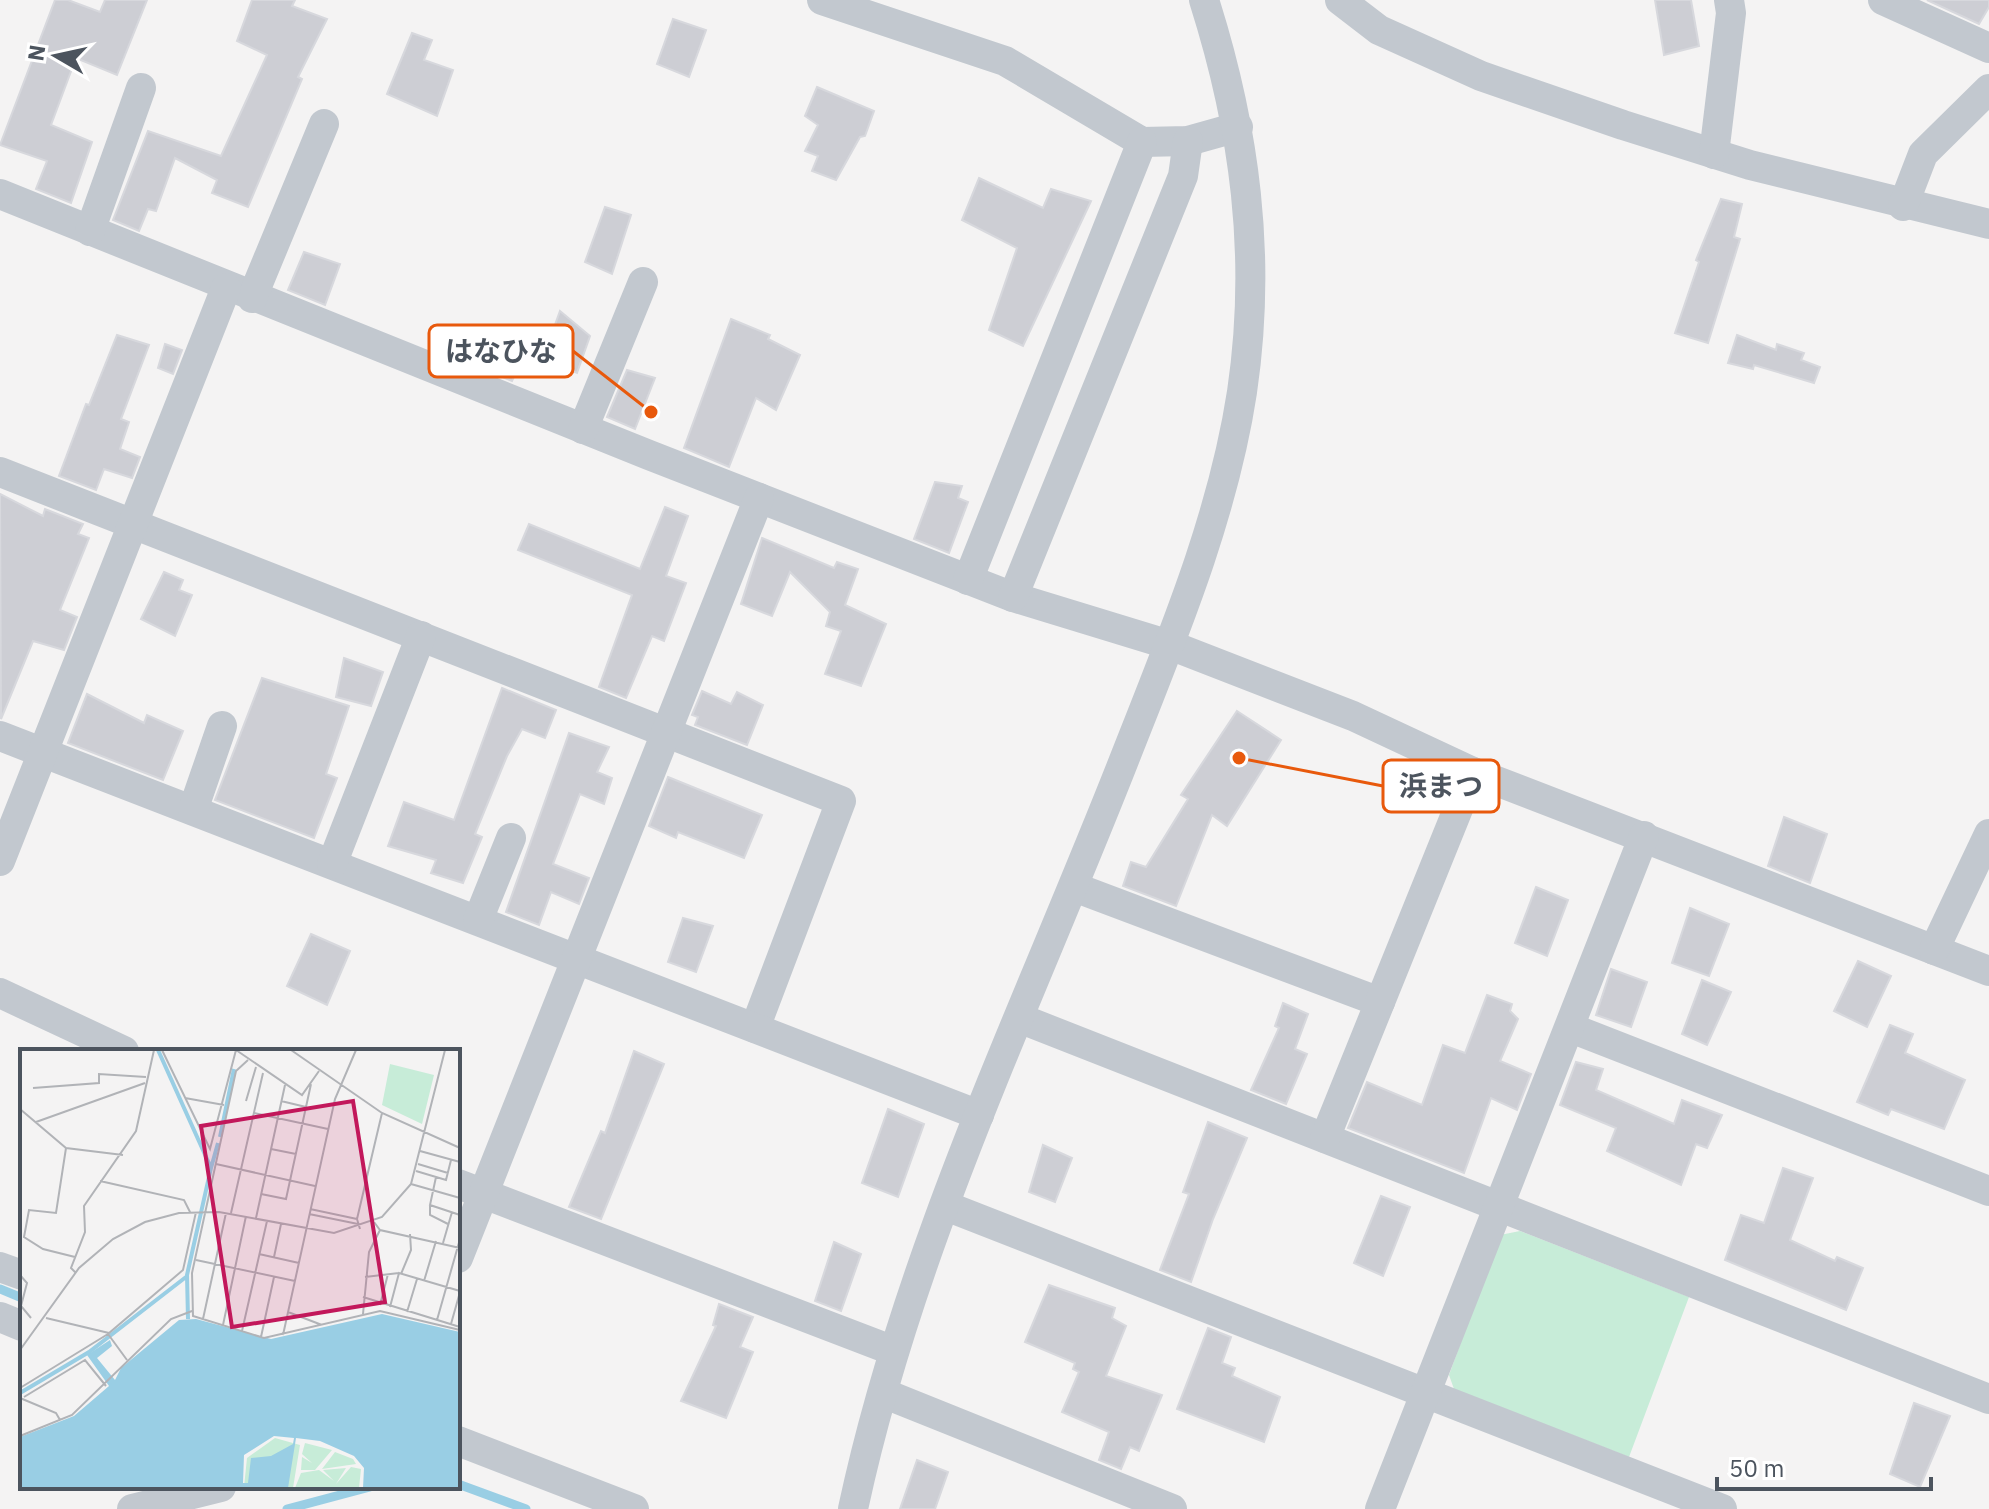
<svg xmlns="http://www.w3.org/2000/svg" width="1989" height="1509" font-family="'IBM Plex Sans','Noto Sans JP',sans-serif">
	<rect width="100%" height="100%" fill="#f4f3f3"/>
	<polygon fill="#c7ecd8" points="1520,1231 1689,1297 1629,1457 1454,1389 1449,1375 1500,1235"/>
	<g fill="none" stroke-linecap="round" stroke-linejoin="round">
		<g stroke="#99cee4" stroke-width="9">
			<polyline points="0,1289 22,1298"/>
			<polyline points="458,1484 526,1509"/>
			<polyline points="287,1509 370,1487"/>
		</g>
	</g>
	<g fill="#cdced4" stroke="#d7d8dd" stroke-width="2">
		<polygon points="55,0 68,0 100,12 105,0 147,0 117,75 76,58 51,125 92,142 71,203 36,189 47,161 0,145"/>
		<polygon points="252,0 295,0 292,6 327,19 298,77 302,79 248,207 212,193 217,180 175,158 156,211 148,209 139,231 113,220 148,131 221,156 267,55 237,41"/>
		<polygon points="1655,0 1691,0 1699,46 1664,55"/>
		<polygon points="1927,0 1989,0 1989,7 1979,24"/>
		<polygon points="673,19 706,30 689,77 657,64"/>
		<polygon points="412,33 432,40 424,60 453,70 437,116 387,94"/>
		<polygon points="817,87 874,111 865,136 860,137 836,180 812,171 818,156 805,151 818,125 805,116"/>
		<polygon points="979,178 1043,208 1051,189 1091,201 1023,346 989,330 1017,248 962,220"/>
		<polygon points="1721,199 1742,204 1734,237 1740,239 1708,343 1675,333 1699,262 1696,260"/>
		<polygon points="605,207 631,215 612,274 585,262"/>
		<polygon points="304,252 340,264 325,305 288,290"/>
		<polygon points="560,311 590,336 577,373 543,358"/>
		<polygon points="731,319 770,335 768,339 800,355 776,410 756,398 729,467 684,448"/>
		<polygon points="117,335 149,345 121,419 129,422 120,449 140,457 132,478 104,469 96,490 59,476 86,404 89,405"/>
		<polygon points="1737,335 1776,350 1777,344 1804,353 1801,360 1820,367 1814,383 1754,365 1753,369 1728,363"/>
		<polygon points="165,344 182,350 173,374 158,368"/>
		<polygon points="483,348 521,362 512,381 476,366"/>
		<polygon points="627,370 655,378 635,429 607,417"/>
		<polygon points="935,482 962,486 958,498 968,502 949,553 914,539"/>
		<polygon points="0,494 43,516 45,509 83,524 78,534 89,538 60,610 77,617 64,650 33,641 1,719"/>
		<polygon points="665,507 688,516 666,576 686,583 664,641 652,636 626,698 599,687 632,595 518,550 529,524 640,569"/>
		<polygon points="762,538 834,568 837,562 858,569 845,605 886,624 861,686 825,674 841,631 826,626 830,612 790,572 772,616 741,604"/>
		<polygon points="164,572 183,580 179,590 192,595 175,636 141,619"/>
		<polygon points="344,658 383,672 371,706 336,697"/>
		<polygon points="262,678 349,706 326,774 337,778 314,838 215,800"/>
		<polygon points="502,688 556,710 545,738 522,729 507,756 475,834 482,837 463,883 431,873 436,860 388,846 404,802 454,820"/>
		<polygon points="702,691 731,704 737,692 763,705 747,745 695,725 698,717 692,715"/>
		<polygon points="87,694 144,723 147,715 183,731 163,780 68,743"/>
		<polygon points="1237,711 1281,740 1227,826 1212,815 1176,906 1123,886 1131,862 1146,867 1188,799 1181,795"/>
		<polygon points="569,733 609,747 597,772 612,778 604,804 580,794 553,864 589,878 579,904 551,892 539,925 506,912"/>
		<polygon points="668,777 762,815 744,858 678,832 676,838 649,826"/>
		<polygon points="1784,817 1827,834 1810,883 1768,866"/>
		<polygon points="1536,887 1568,900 1547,956 1515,943"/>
		<polygon points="1690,908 1729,924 1709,976 1672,963"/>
		<polygon points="683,918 713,926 696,972 668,962"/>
		<polygon points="311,934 350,951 327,1005 287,986"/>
		<polygon points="1858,961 1891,976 1867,1027 1834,1011"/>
		<polygon points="1611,969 1647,982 1631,1027 1596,1015"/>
		<polygon points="1702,980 1731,992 1707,1045 1682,1034"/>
		<polygon points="1487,995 1512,1004 1510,1011 1518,1019 1500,1061 1531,1074 1517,1110 1491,1098 1464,1173 1348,1128 1367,1082 1422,1105 1443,1045 1465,1053"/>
		<polygon points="1283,1003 1308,1014 1295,1049 1307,1054 1286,1104 1251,1090 1279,1028 1275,1026"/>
		<polygon points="1890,1025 1913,1034 1905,1053 1965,1080 1944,1129 1891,1109 1888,1115 1857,1102"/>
		<polygon points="634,1051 664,1064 601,1219 569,1207 601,1131 605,1133"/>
		<polygon points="1576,1062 1603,1069 1596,1090 1674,1124 1682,1100 1722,1115 1707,1148 1696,1144 1681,1185 1607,1151 1616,1128 1560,1105"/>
		<polygon points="888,1109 924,1124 898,1197 862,1183"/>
		<polygon points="1208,1122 1247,1138 1213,1219 1191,1282 1160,1270 1189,1194 1183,1192"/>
		<polygon points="1043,1145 1072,1158 1055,1202 1029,1192"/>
		<polygon points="1783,1168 1813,1178 1790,1240 1835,1261 1837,1257 1863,1268 1846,1310 1725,1260 1741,1215 1764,1223"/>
		<polygon points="1381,1196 1410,1207 1383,1276 1354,1263"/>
		<polygon points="834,1242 861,1254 841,1311 815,1301"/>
		<polygon points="1049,1285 1115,1308 1112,1318 1126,1326 1106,1376 1162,1395 1139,1451 1130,1447 1121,1469 1099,1460 1109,1432 1062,1412 1079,1372 1073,1369 1075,1363 1025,1342"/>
		<polygon points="719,1304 753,1317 740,1347 753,1352 726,1418 681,1401 716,1326 713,1325"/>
		<polygon points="1208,1328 1231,1337 1222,1363 1235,1368 1232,1376 1280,1397 1264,1442 1177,1409"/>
		<polygon points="1914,1403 1950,1416 1920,1487 1890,1474"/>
		<polygon points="917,1460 948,1472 935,1509 900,1509"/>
	</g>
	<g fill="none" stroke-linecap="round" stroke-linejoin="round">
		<g stroke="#c2c8cf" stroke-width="30">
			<polyline points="822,0 1005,61 1142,142 1188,141 1238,127"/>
			<polyline points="1340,0 1379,30 1481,76 1623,125 1750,165 1989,224"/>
			<polyline points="1883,0 1989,48"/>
			<polyline points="1714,154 1731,13 1729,0"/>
			<polyline points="0,194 649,455 1013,597 1170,645 1353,716 1473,772 1989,971"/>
			<polyline points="1903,206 1923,154 1989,89"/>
			<polyline points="90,231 141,88"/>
			<polyline points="252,298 324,124"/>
			<polyline points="583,429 643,282"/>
			<polyline points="0,472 841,801 755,1028"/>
			<polyline points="968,580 1142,142"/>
			<polyline points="1013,597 1183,176 1188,141"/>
			<polyline points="0,736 979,1115"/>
			<polyline points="193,810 222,726"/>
			<polyline points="0,861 226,288"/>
			<polyline points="332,864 421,636"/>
			<polyline points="1074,887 1380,1002"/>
			<polyline points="478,920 511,838"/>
			<polyline points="1934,950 1989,834"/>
			<polyline points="0,993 124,1051"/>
			<polyline points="1019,1018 1989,1399"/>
			<polyline points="1571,1028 1989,1191"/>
			<polyline points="1325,1138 1473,772"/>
			<polyline points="458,1184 894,1351"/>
			<polyline points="946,1206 1722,1509"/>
			<polyline points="458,1258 759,498"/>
			<polyline points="0,1267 22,1275"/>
			<polyline points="0,1317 22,1326"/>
			<polyline points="883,1393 1172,1509"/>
			<polyline points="458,1441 634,1509"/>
			<polyline points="132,1509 221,1487"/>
			<path d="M853 1509C909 1247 1029 1003 1126 755 1172 638 1223 517 1242 392 1262 257 1245 129 1204 0"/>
			<polyline points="1380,1509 1644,836"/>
		</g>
	</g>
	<g transform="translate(20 1049)">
		<rect width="440" height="440" fill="#f4f3f3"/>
		<path d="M370 15 414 26 402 75 362 56ZM255 389 280 396 273 439 224 438 227 409ZM285 394 312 401 295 421H281L282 408 292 414 282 405ZM315 403 333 410 336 415 302 420ZM331 418 341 420 339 439H275L281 424 299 421 314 432 303 421 326 419 316 435Z" fill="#c7ecd8"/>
		<path d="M362 265 440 283V439H343L344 419 334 407 300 392 276 389 268 439H0V388L54 367 89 337 67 306 90 291 92 297 77 309 95 331 101 319 159 271 176 270 251 290ZM254 387 274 389 273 395 251 407 231 409 228 434H223L224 406Z" fill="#99cee4" fill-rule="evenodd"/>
		<path fill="none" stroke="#99cee4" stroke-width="4" d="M138 1 191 119 167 226 168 270M200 88 214 20M191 119 198 94M0 344 69 303 166 228"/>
		<path fill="none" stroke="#b1b3b7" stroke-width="2" d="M142 1 190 100 216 1M216 1 282 46 299 22M271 1 362 64 440 99M228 11 216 22 172 224 173 267 244 289 360 262 440 281M13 39 79 34V25L126 28M165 49 204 56M226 52 236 18M261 52 286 58M0 60 46 99 103 106M234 64 308 80M16 73 125 34M46 99 36 164 9 161 4 188 23 200 55 208M251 100 276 105M400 102 440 113M196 115 295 137M398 115 428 124M396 122 426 131 431 111M416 128 410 156 440 166M80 132 164 151 170 163M391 135 440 149M241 145 266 150 291 35M410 156V166L428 175M290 160 337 170M211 164 243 24M289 165 338 175M236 169 265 36M354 173 360 181 440 199M340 180 337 170 362 64M423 194 432 163M239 205 279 214M254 208 261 175M176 211 275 232M55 223 51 219 65 183 64 157 116 82 134 1M381 225 391 201 390 185M0 226 7 234 1 257 11 269M345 228 379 224M404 232 416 192M343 248 440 278M360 256 368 225M370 258 379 224 440 242M268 263 302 276M387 263 397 230M343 265 349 203 360 181M26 269 89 284M183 270 206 164M417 271 440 190M431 275 440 243M203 276 226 167M222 282 247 172M263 286 315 50 336 1M241 288 254 228M0 301 59 219 93 190 125 173 159 164 199 163 314 184 362 168 391 135 425 1M107 311 88 285 163 221 176 163M0 339 88 285M4 348 65 311 86 337M0 349 36 364 40 371M0 387 52 366 151 270 172 262"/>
		<path fill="#c2185b" fill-opacity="0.15" stroke="#c2185b" stroke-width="4" d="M333 52 365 253 212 278 181 77Z"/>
		<rect width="440" height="440" fill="none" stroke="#4c545e" stroke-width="4"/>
	</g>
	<path fill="none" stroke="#e8590c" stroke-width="3" d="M651 412L573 351M1239 758L1383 786"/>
	<g fill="#e8590c" stroke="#fff" stroke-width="3">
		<circle cx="651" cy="412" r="8"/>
		<circle cx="1239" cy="758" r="8"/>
	</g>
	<g fill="#fff" stroke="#e8590c" stroke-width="3">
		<rect x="429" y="325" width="144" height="52" rx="8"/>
		<rect x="1383" y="760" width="116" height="52" rx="8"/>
	</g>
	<g font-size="28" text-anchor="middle" font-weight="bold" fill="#4c545e">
		<text x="501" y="361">はなひな</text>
		<text x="1441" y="796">浜まつ</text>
	</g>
	<g transform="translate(56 56) rotate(279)" stroke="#ffffff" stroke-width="6" paint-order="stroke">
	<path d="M0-6L14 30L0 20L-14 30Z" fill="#4c545e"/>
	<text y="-12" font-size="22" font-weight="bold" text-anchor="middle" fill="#4c545e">N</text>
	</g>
	<path d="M1717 1477v12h214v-12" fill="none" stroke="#4c545e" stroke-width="4"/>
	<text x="1729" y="1477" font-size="24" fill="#4c545e" stroke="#ffffff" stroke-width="6" paint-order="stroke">50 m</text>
</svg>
